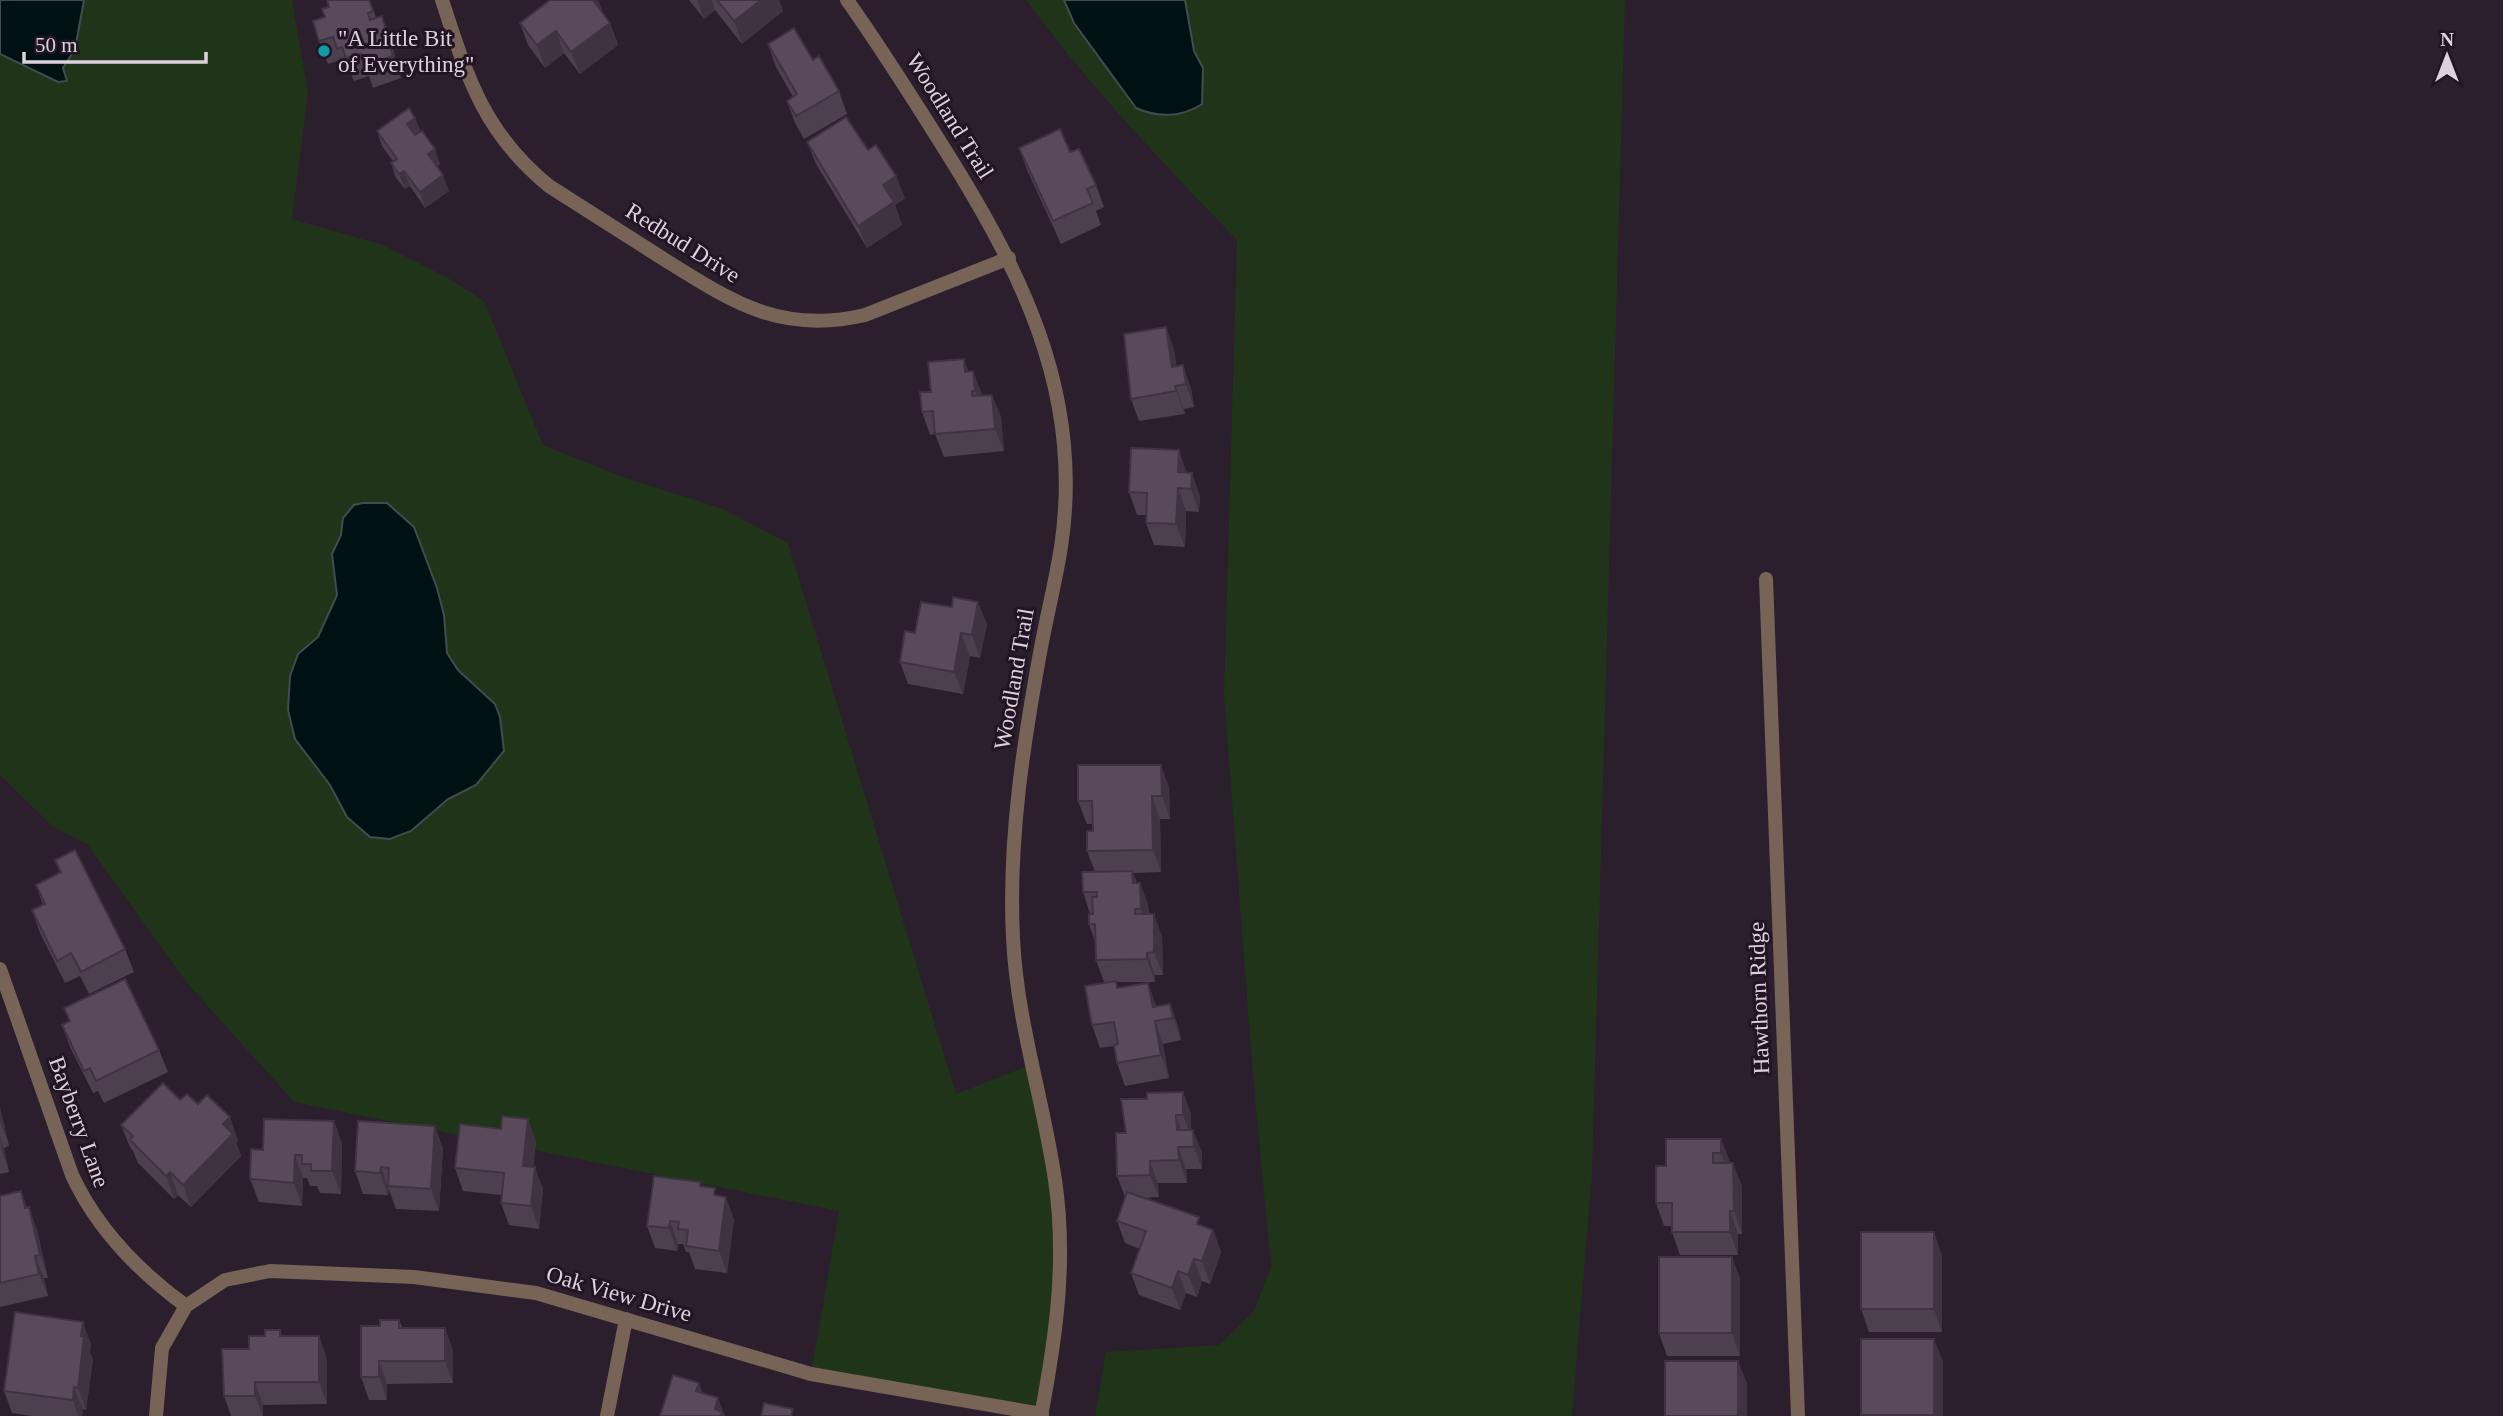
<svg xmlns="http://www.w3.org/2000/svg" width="2503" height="1416" font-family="'Times New Roman',serif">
	<rect width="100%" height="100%" fill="#2b1e2d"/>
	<g fill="#20341a">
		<polygon points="0,0 292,0 308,93 292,219 383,245 448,278 484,301 543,445 623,477 723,509 788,543 956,1094 1030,1065 1061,1260 1042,1414 811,1374 839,1211 294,1102 187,983 87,844 53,827 0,775"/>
		<path d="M1026 0H1625L1592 1174 1572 1416H1095L1106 1352 1219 1345 1254 1311 1271 1267 1253 1076 1224 696 1237 240C1163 163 1089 86 1026 0Z"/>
	</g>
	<g fill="#001113" stroke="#424b4f" stroke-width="2">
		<polygon points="0,0 84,0 75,49 63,68 67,81 58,82 0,54"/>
		<path d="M1064 0H1185L1194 51 1203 68 1202 104C1183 117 1158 118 1136 108L1074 23Z"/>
		<polygon points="363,503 387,503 414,527 437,588 444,615 447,653 458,670 495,704 500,717 504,751 476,785 448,799 411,831 390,839 370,837 347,817 330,785 295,739 288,710 290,676 298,654 318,637 337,595 332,554 341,535 343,518 354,505"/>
	</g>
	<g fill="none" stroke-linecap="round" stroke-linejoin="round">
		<g stroke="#786357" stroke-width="14">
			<path d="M442 0C467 77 484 133 549 186 587 210 624 234 662 258 731 301 780 335 865 315L1009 258"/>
			<path d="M847 0C879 45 908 91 937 137 1018 265 1085 390 1061 547 1056 579 1048 611 1042 642 1024 739 1008 839 1013 938 1017 1022 1043 1098 1055 1180 1067 1260 1056 1337 1041 1416"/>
			<polyline points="1766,579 1798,1416"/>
			<path d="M0 969 72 1175C97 1229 138 1271 186 1306"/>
			<polyline points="156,1416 162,1348 186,1306 225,1280 270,1271 414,1277 536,1293 811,1374 1042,1414"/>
			<polyline points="607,1416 626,1319"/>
		</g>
	</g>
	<g fill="#4c404e">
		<polygon points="327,0 370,0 376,18 390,38 401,78 373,88 369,76 354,81 350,70 345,72 341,60 328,64 319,41 329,7"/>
		<polygon points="550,0 598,0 603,13 610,23 618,45 580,74 564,53 545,68 528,45 520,23"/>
		<polygon points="689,0 779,0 783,11 742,44 715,10 704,19"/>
		<polygon points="768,44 813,60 839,91 847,114 804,139 795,123 787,101 793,97 776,67"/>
		<polygon points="415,118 421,132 440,164 437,167 449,191 425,208 410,186 405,189 396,178 391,163 393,161 382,146 377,131"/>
		<polygon points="807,142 868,150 905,198 895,205 902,225 867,248 816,164"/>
		<polygon points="1019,148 1070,152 1096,185 1104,207 1096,211 1101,225 1061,244 1027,170"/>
		<polygon points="1166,327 1174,350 1176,366 1191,388 1194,407 1184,409 1185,414 1139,421 1131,399"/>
		<polygon points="968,372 982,395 992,395 1001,417 1004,451 944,457 935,434 930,435 922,412 931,392"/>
		<polygon points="1187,473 1200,496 1199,512 1186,511 1185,547 1154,545 1146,523 1146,515 1137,515 1129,492"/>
		<polygon points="987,624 980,658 970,656 963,694 908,684 900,662 915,633"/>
		<polygon points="1169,787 1170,819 1160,819 1161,872 1133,873 1137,883 1140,883 1148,905 1149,914 1162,936 1163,975 1155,975 1155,982 1116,982 1118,988 1157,1006 1170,1004 1178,1026 1181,1040 1163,1044 1169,1078 1125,1086 1117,1063 1114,1046 1100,1048 1092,1025 1108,982 1104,982 1096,960 1095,942 1089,924 1090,914 1083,892 1095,872 1087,851 1093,831 1092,824 1087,824 1078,801"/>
		<polygon points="55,860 125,949 134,972 89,994 80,976 65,983 40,933 32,910 43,905 36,885 60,873"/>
		<polygon points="64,1008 159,1050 168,1072 104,1103 98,1091 93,1093 70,1047 62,1025 69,1021"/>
		<polygon points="1183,1092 1191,1114 1191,1130 1202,1152 1202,1169 1186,1169 1187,1183 1158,1183 1159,1197 1145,1198 1202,1226 1213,1230 1221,1252 1210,1284 1202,1281 1197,1297 1186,1293 1180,1310 1139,1295 1131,1273 1140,1249 1125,1243 1117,1221 1125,1197 1117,1176 1126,1133 1147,1099"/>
		<polygon points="180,1100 198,1104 238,1140 236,1142 241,1156 191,1207 178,1195 174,1199 138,1163 133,1151 130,1147 121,1125"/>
		<polygon points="0,1107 9,1146 4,1148 9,1172 0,1174"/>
		<polygon points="528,1119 536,1142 533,1167 543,1189 539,1229 509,1225 501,1203 501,1195 463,1191 455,1168 501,1129"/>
		<polygon points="334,1121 342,1144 341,1194 320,1193 317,1186 310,1186 307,1178 303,1178 302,1206 259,1202 250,1179"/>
		<polygon points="1721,1139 1730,1163 1742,1186 1742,1234 1738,1234 1738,1255 1680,1255 1672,1232 1672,1226 1664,1226 1656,1203 1666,1166"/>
		<polygon points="443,1148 439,1211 396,1209 389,1190 388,1195 363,1194 355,1171"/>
		<polygon points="702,1186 718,1196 734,1219 727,1273 695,1269 689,1252 686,1252 683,1244 678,1244 677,1251 655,1248 647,1226"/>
		<polygon points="21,1191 27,1208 37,1230 48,1278 44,1278 48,1296 0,1307 0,1196"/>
		<polygon points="1942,1255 1942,1332 1869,1332 1861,1309"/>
		<polygon points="1732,1257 1740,1279 1740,1356 1667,1356 1659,1333"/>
		<polygon points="399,1320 403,1328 445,1328 453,1351 453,1383 387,1384 387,1400 369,1400 361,1377 380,1326"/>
		<polygon points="280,1330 282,1336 319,1336 327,1359 327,1404 263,1405 263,1416 231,1416 224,1396 249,1349 265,1336"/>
		<polygon points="1861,1339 1943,1361 1943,1416 1862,1416"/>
		<polygon points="91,1344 90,1353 93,1359 86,1410 83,1409 82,1416 32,1416 12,1413 4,1391"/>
	</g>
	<g fill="#3e3440">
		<polygon points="591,0 598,0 603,14"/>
		<polygon points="697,0 712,0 715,10 704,19"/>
		<polygon points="761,0 779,0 783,11 742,44 734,21"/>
		<polygon points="382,16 390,38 401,78 393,56"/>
		<polygon points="610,23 618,45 580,74 571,52"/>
		<polygon points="556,31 564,53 545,68 537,45"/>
		<polygon points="415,118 421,133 413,139 407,124"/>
		<polygon points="435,149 440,164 433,169 428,154"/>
		<polygon points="404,171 410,186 405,189 399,174"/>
		<polygon points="443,175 449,191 425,208 420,192"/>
		<polygon points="896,176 905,198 895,205 902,225 867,248 858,226 883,185"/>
		<polygon points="1166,327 1174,350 1180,386 1172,367"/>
		<polygon points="964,359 972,381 972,391 980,413 980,419 965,372"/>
		<polygon points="1183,365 1191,388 1194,407 1186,384"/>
		<polygon points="973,371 982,394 984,413 975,391"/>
		<polygon points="1175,386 1184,409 1185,414 1176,391"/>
		<polygon points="992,395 1001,417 1004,451 995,429"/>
		<polygon points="1179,450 1187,473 1178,472"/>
		<polygon points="1192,473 1200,496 1199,512 1191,489"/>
		<polygon points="1178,488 1186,511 1185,547 1176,524"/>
		<polygon points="978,602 987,624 980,658 972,635"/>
		<polygon points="961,633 970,656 963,694 954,672"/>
		<polygon points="1161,765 1169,787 1170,819 1162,796"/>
		<polygon points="1152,796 1160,819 1161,872 1153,850"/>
		<polygon points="1132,871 1140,893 1140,883 1148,905 1149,932 1133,883"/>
		<polygon points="1154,914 1162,936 1163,975 1154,952"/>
		<polygon points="1147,953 1155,975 1155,982 1147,959"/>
		<polygon points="1148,983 1156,1005 1159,1020 1153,1007"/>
		<polygon points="1170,1004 1178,1026 1181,1040 1173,1018"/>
		<polygon points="1155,1021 1163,1044 1169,1078 1161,1055"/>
		<polygon points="1183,1092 1191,1114 1191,1137 1183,1115"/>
		<polygon points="0,1107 9,1146 0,1121"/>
		<polygon points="1176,1115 1184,1137 1177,1130"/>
		<polygon points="230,1117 238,1140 236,1142 241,1156 191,1207 183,1185 223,1124"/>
		<polygon points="528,1119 536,1142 531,1188 523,1166"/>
		<polygon points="334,1121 342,1144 341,1194 332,1171"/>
		<polygon points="435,1126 443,1148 439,1211 431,1189"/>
		<polygon points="1193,1130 1202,1152 1202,1169 1194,1147"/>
		<polygon points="0,1137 4,1148 9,1172 1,1149"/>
		<polygon points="1721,1139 1730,1162 1730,1175 1721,1153"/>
		<polygon points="1178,1147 1186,1169 1187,1183 1179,1160"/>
		<polygon points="295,1155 303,1178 302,1206 294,1183"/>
		<polygon points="1150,1161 1158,1183 1159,1197 1150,1175"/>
		<polygon points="1733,1163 1742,1186 1742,1234 1734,1211"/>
		<polygon points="381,1167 389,1190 388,1195 380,1173"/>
		<polygon points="535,1167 543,1189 539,1229 531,1206"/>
		<polygon points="170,1172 178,1195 174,1199 166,1176"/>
		<polygon points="726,1197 734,1219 727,1273 719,1251"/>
		<polygon points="29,1207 37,1230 48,1278 40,1255"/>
		<polygon points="1730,1211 1738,1234 1738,1255 1730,1232"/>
		<polygon points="670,1221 678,1244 677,1251 669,1228"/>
		<polygon points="1213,1230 1221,1252 1210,1284 1202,1261"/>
		<polygon points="1934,1232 1942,1255 1942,1332 1934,1309"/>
		<polygon points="35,1256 44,1278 48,1296 39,1274"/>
		<polygon points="1732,1257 1740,1279 1740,1356 1732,1333"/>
		<polygon points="1194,1259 1202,1281 1197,1297 1188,1275"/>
		<polygon points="1178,1271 1186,1293 1180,1310 1172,1288"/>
		<polygon points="83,1322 91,1344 90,1353 93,1359 86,1410 78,1388"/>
		<polygon points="445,1328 453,1351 453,1383 445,1361"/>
		<polygon points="319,1336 327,1359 327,1404 319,1382"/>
		<polygon points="1934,1339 1943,1361 1943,1416 1935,1416 1934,1415"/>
		<polygon points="379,1361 387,1384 387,1400 379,1377"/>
		<polygon points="1738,1361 1747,1383 1747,1416 1738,1416"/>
		<polygon points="255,1382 263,1405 263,1416 255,1396"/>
		<polygon points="699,1383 707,1406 696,1391"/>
		<polygon points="74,1387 83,1409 82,1416 78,1416 73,1400"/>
		<polygon points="718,1398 725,1416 717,1416 715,1409"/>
	</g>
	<g fill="#584a5b" stroke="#3e3440" stroke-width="2">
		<polygon points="327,0 369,0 373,11 368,13 370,20 382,16 393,56 365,65 361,54 346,58 342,47 337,49 333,37 319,41 313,21 325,17 322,9 329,7"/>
		<polygon points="550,0 593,0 610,23 571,52 556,31 537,45 520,23"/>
		<polygon points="717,0 761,0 734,21"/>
		<polygon points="794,28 813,60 819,56 839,91 796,116 787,101 797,94 768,44"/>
		<polygon points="409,108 415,118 407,124 415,135 422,131 435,149 428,154 443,175 420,192 404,171 399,174 391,163 397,159 377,131"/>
		<polygon points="846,117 868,150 876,145 896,176 883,185 894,202 858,226 807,142"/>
		<polygon points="1060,129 1070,152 1079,149 1096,185 1087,189 1093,203 1053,221 1019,148"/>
		<polygon points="1166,327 1172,367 1183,365 1186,384 1175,386 1176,391 1131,399 1124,334"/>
		<polygon points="964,359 965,372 973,371 975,391 972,391 972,396 992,395 995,429 935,434 933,411 922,412 920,392 931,392 928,362"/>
		<polygon points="1131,448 1179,450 1178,472 1192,473 1191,489 1178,488 1176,524 1146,523 1147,493 1129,492"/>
		<polygon points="953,597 978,602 972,635 961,633 954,672 900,662 905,631 915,633 921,602 952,607"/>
		<polygon points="1078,765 1161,765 1162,796 1152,796 1153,850 1087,851 1087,831 1093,831 1092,801 1078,801"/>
		<polygon points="75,850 125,949 81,972 71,953 57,961 32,910 45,904 36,885 61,872 55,860"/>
		<polygon points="1132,871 1133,883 1140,883 1141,909 1135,909 1135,914 1154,914 1154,952 1147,953 1147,959 1096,960 1095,924 1089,924 1089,914 1093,914 1092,897 1097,897 1097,892 1083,892 1082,872"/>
		<polygon points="125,979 159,1050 96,1081 90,1068 84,1071 62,1025 70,1021 64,1008"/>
		<polygon points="1116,981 1117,988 1148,983 1153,1007 1170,1004 1173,1018 1155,1021 1161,1055 1117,1063 1114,1045 1118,1044 1114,1022 1092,1025 1085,986"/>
		<polygon points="163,1083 180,1100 187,1094 198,1104 207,1095 230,1117 223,1124 233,1134 183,1185 170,1172 166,1176 130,1140 133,1136 121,1125"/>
		<polygon points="1183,1092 1183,1115 1176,1115 1177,1130 1193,1130 1194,1147 1178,1147 1179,1160 1150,1161 1150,1175 1117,1176 1116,1133 1126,1133 1121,1099 1147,1099 1147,1093"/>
		<polygon points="502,1116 528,1119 523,1166 535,1167 531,1206 501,1203 504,1173 455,1168 460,1124 501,1129"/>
		<polygon points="264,1119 334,1121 332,1171 311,1171 311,1164 302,1164 302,1155 295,1155 294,1183 250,1179 251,1149 263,1150"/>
		<polygon points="358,1121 435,1126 431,1189 388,1186 389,1168 381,1167 380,1173 355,1171"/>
		<polygon points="1666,1139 1721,1139 1721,1153 1713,1153 1713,1163 1733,1163 1734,1211 1730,1211 1730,1232 1672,1232 1672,1203 1656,1203 1656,1166 1666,1166"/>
		<polygon points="654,1176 700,1182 700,1186 715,1188 714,1195 726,1197 719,1251 686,1246 688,1230 678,1229 679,1222 670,1221 669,1228 647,1226"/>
		<polygon points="21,1191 25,1208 29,1207 40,1255 35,1256 39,1274 0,1283 0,1196"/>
		<polygon points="1127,1192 1199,1217 1197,1224 1213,1230 1202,1261 1194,1259 1188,1275 1178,1271 1172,1288 1131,1273 1146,1231 1117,1221"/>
		<rect x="1861" y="1232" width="73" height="77"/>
		<rect x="1659" y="1257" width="73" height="76"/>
		<polygon points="15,1312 83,1322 81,1336 84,1337 78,1388 74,1387 73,1400 4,1391"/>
		<polygon points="380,1320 399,1320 399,1328 445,1328 445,1361 379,1361 379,1377 361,1377 361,1326 380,1326"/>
		<polygon points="265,1330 280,1330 280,1336 319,1336 319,1382 255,1382 255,1396 224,1396 222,1349 249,1349 249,1336 265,1336"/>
		<rect x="1861" y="1339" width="73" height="76"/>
		<rect x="1665" y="1361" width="73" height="55"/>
		<polygon points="673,1375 699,1383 696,1391 718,1398 715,1409 722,1412 721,1416 660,1416"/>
		<polygon points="764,1403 793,1409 791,1416 761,1416"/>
	</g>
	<circle fill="#0f9aa8" stroke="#211524" stroke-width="2.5" cx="324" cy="51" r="7"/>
	<g text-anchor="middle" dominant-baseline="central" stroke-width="6" stroke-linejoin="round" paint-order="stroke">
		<g font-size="23" fill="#dbd2dc" stroke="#211524" text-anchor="start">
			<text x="338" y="38">"A Little Bit<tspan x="338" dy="26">of Everything"</tspan></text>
		</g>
		<g font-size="23" fill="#dbd2dc" stroke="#211524">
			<text transform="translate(950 116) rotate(58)">Woodland Trail</text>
			<text transform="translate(683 243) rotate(32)">Redbud Drive</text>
			<text transform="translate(1014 679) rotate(-80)">Woodland Trail</text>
			<text transform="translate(1759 998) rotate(-92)">Hawthorn Ridge</text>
			<text transform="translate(79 1122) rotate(70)">Bayberry Lane</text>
			<text transform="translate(619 1294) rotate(16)">Oak View Drive</text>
		</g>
	</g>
	<g transform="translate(2447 56)" stroke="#211524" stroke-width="5" paint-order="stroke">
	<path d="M0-5L12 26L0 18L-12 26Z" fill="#dbd2dc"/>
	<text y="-10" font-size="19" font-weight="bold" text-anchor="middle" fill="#dbd2dc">N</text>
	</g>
	<path d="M24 52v10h182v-10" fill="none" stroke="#dbd2dc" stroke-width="3.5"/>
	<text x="35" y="52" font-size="21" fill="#dbd2dc" stroke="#211524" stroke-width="5" paint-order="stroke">50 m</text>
</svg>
